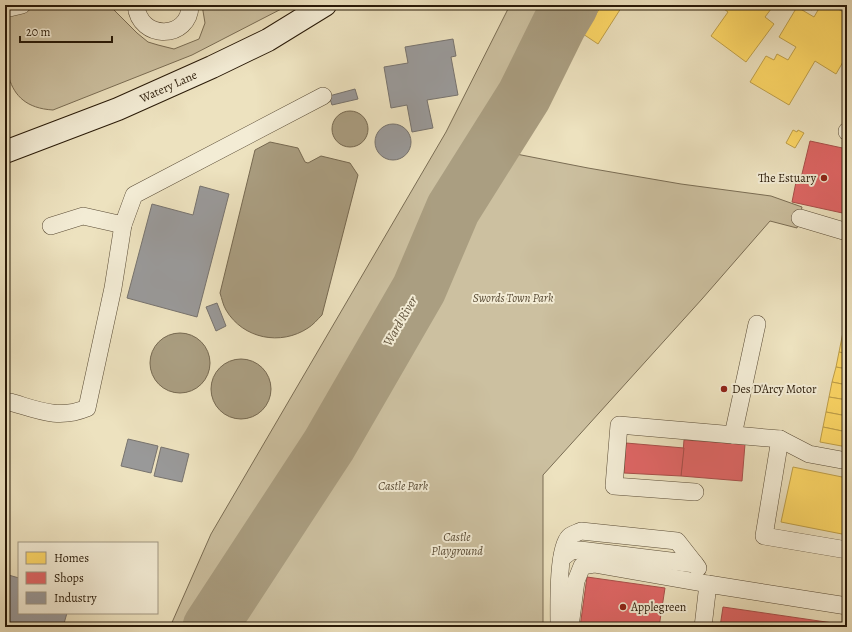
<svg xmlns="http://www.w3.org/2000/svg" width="852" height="632" font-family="Alegreya,serif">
	<rect width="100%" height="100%" fill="#ede2bf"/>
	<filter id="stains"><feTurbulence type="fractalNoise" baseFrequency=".005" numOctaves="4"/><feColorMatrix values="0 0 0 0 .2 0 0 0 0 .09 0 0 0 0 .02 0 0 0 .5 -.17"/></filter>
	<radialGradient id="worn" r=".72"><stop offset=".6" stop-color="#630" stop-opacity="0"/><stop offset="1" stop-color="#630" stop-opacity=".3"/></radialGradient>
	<g fill="#ccc0a0" stroke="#7a6d54">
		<path d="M50 5H109L137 33 148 42 158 45 174 49 199 39 205 23 202 5H289L192 55 53 110C0 107 5 59 5 18L11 14Z"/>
		<polygon points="510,5 595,5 571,40 511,153 588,168 681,184 771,196 802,207 797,228 770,221 702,299 543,475 543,627 170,627 211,534 446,132"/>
	</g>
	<g fill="#aa9e81" stroke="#766951">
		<circle cx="350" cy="129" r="18"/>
		<path d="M270 142 298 148 305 162 308 163 321 156 350 163 358 175 322 315C317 320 313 325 308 328 281 346 243 339 226 310 223 305 222 299 220 293L255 150Z"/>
		<circle cx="180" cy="363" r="30"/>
		<circle cx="241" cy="389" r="30"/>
	</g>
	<g fill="#ffd966" stroke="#bfa04a">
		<polygon points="602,5 623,5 598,44 583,34"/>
		<polygon points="720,5 774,5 765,17 774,24 746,62 711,36 728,12 720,6"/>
		<polygon points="821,5 831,5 847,14 847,55 836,74 815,61 789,105 750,82 766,56 774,60 777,54 788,60 796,47 779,37 797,7 814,17"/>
		<polygon points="793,130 797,132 798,130 804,133 795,148 786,143"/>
		<polygon points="845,322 847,323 847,338 842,337"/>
		<polygon points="842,337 847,338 847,354 839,352"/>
		<polygon points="839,352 847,354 847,369 836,367"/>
		<polygon points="836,367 847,369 847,385 832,382"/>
		<polygon points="832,382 847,385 847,400 829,397"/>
		<polygon points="829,397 847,400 847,416 826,412"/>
		<polygon points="826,412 847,416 847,432 823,427"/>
		<polygon points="823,427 847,432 847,447 820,442"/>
		<polygon points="793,467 847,478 847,535 781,522"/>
	</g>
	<g fill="#e06666" stroke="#a94f4a">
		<polygon points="810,141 847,149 847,214 792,202 797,177 801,178"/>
		<polygon points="684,440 745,444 742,481 681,476"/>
		<polygon points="626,443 684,448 681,476 624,473"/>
		<polygon points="587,577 665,588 659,627 580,627"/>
		<polygon points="723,607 833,623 833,627 720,627"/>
	</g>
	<g fill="#999" stroke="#77736e">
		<polygon points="804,5 815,5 812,10"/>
		<polygon points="453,39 456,56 451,57 458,95 427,100 433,128 412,132 407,105 391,108 384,67 408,63 405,47"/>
		<polygon points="355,89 358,99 332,105 329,96"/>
		<circle cx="393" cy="142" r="18"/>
		<polygon points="200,186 229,194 197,317 127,298 152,204 193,215"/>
		<polygon points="217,303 226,326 216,331 206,307"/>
		<polygon points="128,439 158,446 151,473 121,466"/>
		<polygon points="161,447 189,454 182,482 154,476"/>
		<polygon points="5,574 19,578 19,613 67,613 63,627 5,627"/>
	</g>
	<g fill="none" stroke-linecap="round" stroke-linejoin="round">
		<polyline stroke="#aa9e81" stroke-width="55" points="210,627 329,445 419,289 453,209 524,96 559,25 571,5"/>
		<defs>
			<g id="lane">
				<path d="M136 5C139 41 190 40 190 5"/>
				<polyline points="5,9 22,5"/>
				<polyline points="847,132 847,131"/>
				<polyline points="800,218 847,232"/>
				<polyline points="51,226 83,216 123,225 134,195 323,96"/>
				<path d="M10 402C38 410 58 420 87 408L113 288 123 225"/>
				<polyline points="733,435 757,324"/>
				<polyline points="780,439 764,536 847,550"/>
				<polyline points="695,492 614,486 619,425 780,439 809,454 847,461"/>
				<polyline points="562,558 571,551 580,550 695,564 698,568"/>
				<path d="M559 627C559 609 557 549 569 537 572 534 577 533 581 531L677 541 695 564"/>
				<polyline points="570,627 576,581 582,566 594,564 708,584"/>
				<polyline points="703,627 708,584 847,606"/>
			</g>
			<g id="secondary">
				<path id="s1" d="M5 152 118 109 212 67 268 40 325 5"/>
			</g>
		</defs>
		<use href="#lane" stroke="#5a4c36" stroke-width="18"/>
		<use href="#secondary" stroke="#291a08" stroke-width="24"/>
		<use href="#lane" stroke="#f3ecd5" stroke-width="17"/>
		<use href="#secondary" stroke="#f3ecd5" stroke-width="22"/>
	</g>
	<g fill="#8f2418" stroke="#f3ecd5" stroke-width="1.5">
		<circle cx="824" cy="178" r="4"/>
		<circle cx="724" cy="389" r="4"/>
		<circle cx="623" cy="607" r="4"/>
	</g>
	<g text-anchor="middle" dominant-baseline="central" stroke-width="4" stroke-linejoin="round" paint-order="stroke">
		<g font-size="12" fill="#291a08" stroke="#f3ecd5">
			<text stroke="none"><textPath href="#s1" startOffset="176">Watery Lane</textPath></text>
		</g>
		<g font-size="12" fill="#291a08" stroke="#f3ecd5" text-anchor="start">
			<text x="816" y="178" text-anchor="end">The Estuary</text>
			<text x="732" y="389">Des D'Arcy Motor</text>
			<text x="631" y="607">Applegreen</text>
		</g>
		<g font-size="12" font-style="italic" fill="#5a4c36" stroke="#f3ecd5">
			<text x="513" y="298">Swords Town Park</text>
			<text x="403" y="486">Castle Park</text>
			<text x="457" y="537">Castle<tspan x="457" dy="14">Playground</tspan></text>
		</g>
		<g font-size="13" font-style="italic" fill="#5d4f38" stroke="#f3ecd5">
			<text transform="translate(400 321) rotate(-60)">Ward River</text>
		</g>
	</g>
	<rect width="852" height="632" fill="none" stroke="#ede2bf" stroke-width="20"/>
	<rect x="6" y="6" width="840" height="620" fill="none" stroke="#291a08" stroke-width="2"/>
	<rect x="10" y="10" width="832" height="612" fill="none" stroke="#291a08"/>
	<rect x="18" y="542" width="140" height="72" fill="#f3ecd5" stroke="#a29883"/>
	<rect x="26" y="552" width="20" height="12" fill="#ffd966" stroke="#a29883"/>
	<text x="54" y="562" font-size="12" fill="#291a08">Homes</text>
	<rect x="26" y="572" width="20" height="12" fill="#e06666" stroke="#a29883"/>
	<text x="54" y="582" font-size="12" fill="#291a08">Shops</text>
	<rect x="26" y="592" width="20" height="12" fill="#999999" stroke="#a29883"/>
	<text x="54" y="602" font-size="12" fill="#291a08">Industry</text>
	<path d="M20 36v6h92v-6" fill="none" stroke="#291a08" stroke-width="2"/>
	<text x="26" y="36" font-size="12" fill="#291a08" stroke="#f3ecd5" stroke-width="3" paint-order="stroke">20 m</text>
	<rect width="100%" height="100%" filter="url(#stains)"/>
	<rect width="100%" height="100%" fill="url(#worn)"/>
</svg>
